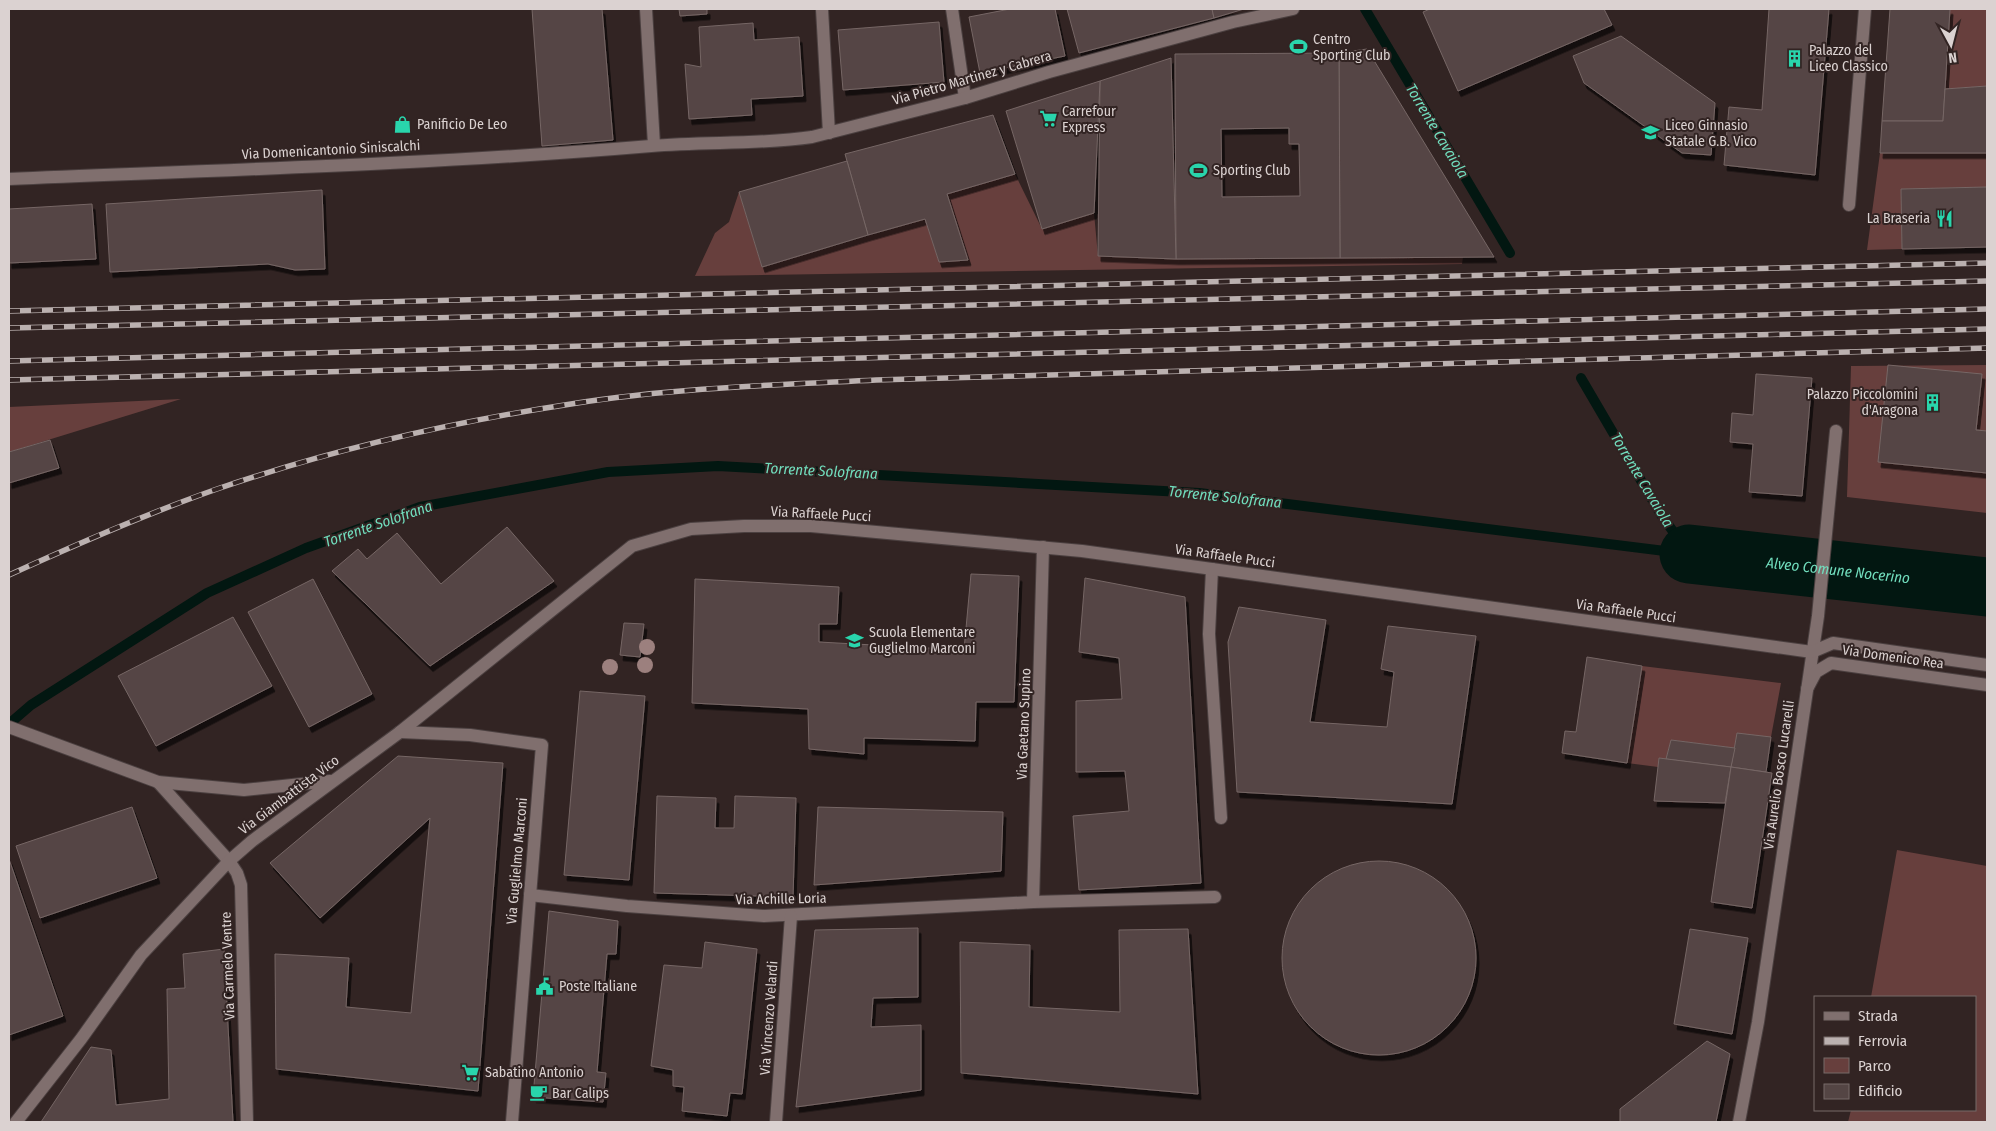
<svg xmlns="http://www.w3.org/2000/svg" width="1996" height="1131" font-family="'Fira Sans Condensed',sans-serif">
	<defs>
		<filter id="shadow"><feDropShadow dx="3" dy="5.5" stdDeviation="0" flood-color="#0009"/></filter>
	</defs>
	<rect width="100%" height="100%" fill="#322423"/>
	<g fill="#673f3d">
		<polygon points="1950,9 1987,9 1987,86 1945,89"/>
		<polygon points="1880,153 1987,153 1987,187 1901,189 1902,249 1867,250"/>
		<polygon points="1015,174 1042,229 1094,213 1098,256 1176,259 1463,257 1462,264 695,276 715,233 729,222 739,192 762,267 925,219 939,262 967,260 947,194"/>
		<polygon points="1987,365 1987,513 1847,497 1851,366"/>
		<polygon points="181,399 9,452 9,407"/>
		<polygon points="1642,666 1781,683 1771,737 1735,748 1671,740 1666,759 1659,758 1658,767 1627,763"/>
		<polygon points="1897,850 1987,866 1987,1122 1848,1122 1851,1110 1975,1110 1975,997 1871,997"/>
	</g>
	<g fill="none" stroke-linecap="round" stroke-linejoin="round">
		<g stroke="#021711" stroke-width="10">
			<polyline points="1365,9 1510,253"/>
			<polyline points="1581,378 1660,513 1689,554"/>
			<polyline points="9,724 31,705 207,593 306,548 420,507 608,472 718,466 1199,493 1689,554"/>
		</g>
		<path stroke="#021711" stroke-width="59" id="s1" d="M1689 554 1987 587"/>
	</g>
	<g fill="#544544" stroke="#766665" fill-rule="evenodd" filter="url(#shadow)">
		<polygon points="532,9 602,9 613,140 542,146"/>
		<polygon points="679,9 707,9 707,14 680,16"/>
		<polygon points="1010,9 1055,9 1065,56 980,73 969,17"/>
		<polygon points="1067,9 1212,9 1214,18 1079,53"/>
		<polygon points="1212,9 1244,9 1214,18"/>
		<polygon points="1430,9 1604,9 1612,25 1458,91 1423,12"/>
		<polygon points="1769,9 1829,9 1815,175 1724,165 1729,107 1762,110"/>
		<polygon points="1890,9 1950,9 1943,121 1882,121"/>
		<polygon points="939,22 944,82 843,90 838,30"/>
		<polygon points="753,23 754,40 799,37 803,96 751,99 752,115 689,119 685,64 701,67 699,27"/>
		<polygon points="1621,36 1715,103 1711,155 1682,153 1584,83 1573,56"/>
		<polygon points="1367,49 1494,257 1340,258 1339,53"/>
		<path d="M1339 53 1340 258 1176 259 1175 54ZM1289 128V144H1299L1300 196 1222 197 1221 129Z"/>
		<polygon points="1171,58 1176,259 1098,256 1100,81"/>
		<polygon points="1100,81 1094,213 1042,229 1006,111"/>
		<polygon points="1987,86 1987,153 1880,153 1882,121 1943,121 1945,89"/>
		<polygon points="993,115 1015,174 947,194 968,260 939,262 925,219 868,235 845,154"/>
		<polygon points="847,161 868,235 762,267 739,192"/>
		<polygon points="1987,187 1987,247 1902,249 1901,189"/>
		<polygon points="322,190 325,269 295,270 268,264 110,272 106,204"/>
		<polygon points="92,204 96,259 9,263 9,209"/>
		<polygon points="1888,365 1982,374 1976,430 1987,431 1987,473 1878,462"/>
		<polygon points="1756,374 1812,378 1802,496 1749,492 1753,444 1730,442 1732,413 1753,415"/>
		<polygon points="50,440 59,468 9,483 9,452"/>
		<polygon points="507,527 554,581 430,666 332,571 358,549 367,559 397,533 441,584"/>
		<polygon points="971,574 1019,576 1014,702 976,702 975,741 864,738 864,754 809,749 808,709 692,703 695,579 839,587 837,624 819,624 819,642 964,650"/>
		<polygon points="1085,578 1185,597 1201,883 1079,890 1073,816 1129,811 1125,771 1076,772 1076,701 1122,699 1119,658 1079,652"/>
		<polygon points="313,579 372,694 309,727 248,612"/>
		<polygon points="1239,607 1326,620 1310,722 1387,727 1394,672 1381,669 1388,626 1476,636 1452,804 1237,792 1228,642"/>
		<polygon points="233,617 272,686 156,746 118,676"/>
		<polygon points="624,623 644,624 640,657 620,655"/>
		<polygon points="1587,657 1642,666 1627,763 1562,753 1565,731 1576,732"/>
		<polygon points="580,691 645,696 629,880 564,875"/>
		<polygon points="1737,733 1771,737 1766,772 1731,767"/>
		<polygon points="1671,740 1735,748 1731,767 1666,759"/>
		<polygon points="398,756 503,763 478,1091 276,1069 275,954 349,958 346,1007 411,1013 430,818 320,918 270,863"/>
		<polygon points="1659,758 1731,767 1725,803 1654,801"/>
		<polygon points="1731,767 1772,773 1752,908 1711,902"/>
		<polygon points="657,796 716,798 715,828 734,828 735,796 796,798 793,897 654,893"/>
		<polygon points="132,807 157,878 40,918 16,846"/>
		<polygon points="818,807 1003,812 1001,871 814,885"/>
		<polygon points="9,859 63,1016 9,1035"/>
		<circle cx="1379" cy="958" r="97"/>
		<polygon points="549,911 618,921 616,954 607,954 597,1072 606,1073 603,1102 533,1097"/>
		<polygon points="918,928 918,997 873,998 871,1027 921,1025 921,1090 796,1107 815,930"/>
		<polygon points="1188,929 1198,1094 961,1073 960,942 1030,945 1029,1007 1120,1012 1119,930"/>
		<polygon points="1690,929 1748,938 1732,1034 1674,1024"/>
		<polygon points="705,942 757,949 742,1094 730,1093 727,1116 682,1111 684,1087 673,1086 673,1070 651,1066 664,965 702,968"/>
		<polygon points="224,949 233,1122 41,1122 91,1047 111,1050 116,1105 169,1099 167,989 185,988 183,954"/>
		<polygon points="1707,1041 1730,1054 1716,1122 1620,1122 1620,1109"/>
	</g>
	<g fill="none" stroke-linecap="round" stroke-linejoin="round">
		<defs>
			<g id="lane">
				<polyline points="1212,569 1209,634 1221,818"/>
				<polyline points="1033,902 1215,897"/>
			</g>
			<g id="street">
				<polyline points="646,9 654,145"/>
				<polyline points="822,9 829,133"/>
				<polyline points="952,9 965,98"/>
				<path d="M9 179C223 170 437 164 651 146 704 141 759 145 812 137L965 98 1049 72 1233 22 1293 9"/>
				<polyline points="1849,205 1865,9"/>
				<polyline points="400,732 470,735 542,745 512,1122"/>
				<polyline points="229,861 237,873 241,885 247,1122"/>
				<polyline points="530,895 627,906 764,916 1033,902 1043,547"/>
				<polyline points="776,1122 791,916"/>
				<polyline points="1739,1122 1758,1022 1818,616 1836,431"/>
			</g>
			<g id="secondary">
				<polyline points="1807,689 1816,672 1831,663 1987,685"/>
				<polyline points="9,727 158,782 244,790 330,781"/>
				<polyline points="158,782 229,861"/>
				<polyline points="16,1122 81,1039 141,955 229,861 252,841 400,732 632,546 691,529 744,526 811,526 1082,551 1812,652 1833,643 1987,665"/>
			</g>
		</defs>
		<use href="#lane" stroke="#4b4040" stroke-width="14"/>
		<use href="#street" stroke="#4b4040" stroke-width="14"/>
		<use href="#secondary" stroke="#4b4040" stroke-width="14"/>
		<use href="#lane" stroke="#806f6e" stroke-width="12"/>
		<use href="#street" stroke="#806f6e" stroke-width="12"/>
		<use href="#secondary" stroke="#806f6e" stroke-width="12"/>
		<defs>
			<g id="rail">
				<polyline points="9,311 1987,263"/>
				<polyline points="9,328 1987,281"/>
				<polyline points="9,361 1987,309"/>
				<polyline points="9,380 1987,329"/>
				<path d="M9 575C77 544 146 514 217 489 331 450 452 422 571 404 672 388 775 385 876 380L1987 348"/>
			</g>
		</defs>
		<use href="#rail" stroke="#bbb1b0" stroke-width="5.5"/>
		<use href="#rail" stroke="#322423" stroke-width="4" stroke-dasharray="11" stroke-linecap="butt"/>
	</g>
	<g fill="#9c807e">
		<circle cx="647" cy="647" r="8"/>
		<circle cx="645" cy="665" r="8"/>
		<circle cx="610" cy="667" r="8"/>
	</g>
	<defs>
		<symbol id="stadium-bare" viewBox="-9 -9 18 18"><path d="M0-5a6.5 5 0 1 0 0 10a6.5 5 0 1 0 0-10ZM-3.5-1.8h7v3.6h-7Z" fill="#29d5ac" stroke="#322423" stroke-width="2.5" paint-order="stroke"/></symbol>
		<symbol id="building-bare" viewBox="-9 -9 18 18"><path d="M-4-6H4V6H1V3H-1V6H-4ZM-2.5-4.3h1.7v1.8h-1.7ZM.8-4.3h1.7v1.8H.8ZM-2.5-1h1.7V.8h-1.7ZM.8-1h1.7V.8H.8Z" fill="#29d5ac" stroke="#322423" stroke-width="2.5" paint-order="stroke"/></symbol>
		<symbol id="supermarket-bare" viewBox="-9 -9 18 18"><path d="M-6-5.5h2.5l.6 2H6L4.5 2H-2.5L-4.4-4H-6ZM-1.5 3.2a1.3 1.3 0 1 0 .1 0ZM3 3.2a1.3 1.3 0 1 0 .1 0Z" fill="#29d5ac" stroke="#322423" stroke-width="2.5" paint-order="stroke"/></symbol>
		<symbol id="shop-bare" viewBox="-9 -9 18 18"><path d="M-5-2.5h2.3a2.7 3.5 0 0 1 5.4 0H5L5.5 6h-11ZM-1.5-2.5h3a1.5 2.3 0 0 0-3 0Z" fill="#29d5ac" stroke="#322423" stroke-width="2.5" paint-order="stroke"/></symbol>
		<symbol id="school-bare" viewBox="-9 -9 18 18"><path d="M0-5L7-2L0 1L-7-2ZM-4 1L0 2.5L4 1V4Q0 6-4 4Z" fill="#29d5ac" stroke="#322423" stroke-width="2.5" paint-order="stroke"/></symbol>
		<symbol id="restaurant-bare" viewBox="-9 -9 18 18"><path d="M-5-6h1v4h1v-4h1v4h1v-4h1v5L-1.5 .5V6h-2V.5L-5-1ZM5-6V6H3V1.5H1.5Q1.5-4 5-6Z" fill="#29d5ac" stroke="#322423" stroke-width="2.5" paint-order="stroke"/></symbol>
		<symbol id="civic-bare" viewBox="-9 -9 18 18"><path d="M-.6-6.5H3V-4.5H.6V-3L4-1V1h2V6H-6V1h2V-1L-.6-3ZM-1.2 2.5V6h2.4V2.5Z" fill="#29d5ac" stroke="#322423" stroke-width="2.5" paint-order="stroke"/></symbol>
		<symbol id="cafe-bare" viewBox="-9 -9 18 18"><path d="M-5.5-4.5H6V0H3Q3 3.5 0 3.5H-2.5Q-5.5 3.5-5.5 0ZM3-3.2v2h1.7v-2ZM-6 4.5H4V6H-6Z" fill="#29d5ac" stroke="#322423" stroke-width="2.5" paint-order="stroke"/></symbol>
	</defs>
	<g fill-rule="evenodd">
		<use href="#stadium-bare" x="1286" y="34" width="25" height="25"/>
		<use href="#building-bare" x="1782" y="46" width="25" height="25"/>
		<use href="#supermarket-bare" x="1036" y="106" width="25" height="25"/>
		<use href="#shop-bare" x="390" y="112" width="25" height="25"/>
		<use href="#school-bare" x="1638" y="120" width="25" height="25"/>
		<use href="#stadium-bare" x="1186" y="158" width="25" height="25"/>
		<use href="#restaurant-bare" x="1932" y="206" width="25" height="25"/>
		<use href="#building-bare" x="1920" y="390" width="25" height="25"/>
		<use href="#school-bare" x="842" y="628" width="25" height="25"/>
		<use href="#civic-bare" x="532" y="974" width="25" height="25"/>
		<use href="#supermarket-bare" x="458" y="1060" width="25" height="25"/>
		<use href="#cafe-bare" x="526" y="1080" width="25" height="25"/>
	</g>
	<g text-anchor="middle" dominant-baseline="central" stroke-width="4" stroke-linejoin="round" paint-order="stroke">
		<g font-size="14" fill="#dbd2d1" stroke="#322423" text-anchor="start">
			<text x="1313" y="39">Centro<tspan x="1313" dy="16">Sporting Club</tspan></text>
			<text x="1809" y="50">Palazzo del<tspan x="1809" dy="16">Liceo Classico</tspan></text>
			<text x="1062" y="111">Carrefour<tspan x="1062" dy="16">Express</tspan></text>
			<text x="417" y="124">Panificio De Leo</text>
			<text x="1665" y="125">Liceo Ginnasio<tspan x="1665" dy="16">Statale G.B. Vico</tspan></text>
			<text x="1213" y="170">Sporting Club</text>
			<text x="1930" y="218" text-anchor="end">La Braseria</text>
			<text x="1918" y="394" text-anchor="end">Palazzo Piccolomini<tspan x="1918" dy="16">d'Aragona</tspan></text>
			<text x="869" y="632">Scuola Elementare<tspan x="869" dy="16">Guglielmo Marconi</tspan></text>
			<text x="559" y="986">Poste Italiane</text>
			<text x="485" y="1072">Sabatino Antonio</text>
			<text x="552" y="1093">Bar Calips</text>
		</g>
		<g font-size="14" fill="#dbd2d1" stroke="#322423">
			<text transform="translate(972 78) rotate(-16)">Via Pietro Martinez y Cabrera</text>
			<text transform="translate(331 150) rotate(-3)">Via Domenicantonio Siniscalchi</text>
			<text transform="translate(821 514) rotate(3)">Via Raffaele Pucci</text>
			<text transform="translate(1225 556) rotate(8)">Via Raffaele Pucci</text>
			<text transform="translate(1626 611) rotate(8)">Via Raffaele Pucci</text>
			<text transform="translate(1893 657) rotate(8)">Via Domenico Rea</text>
			<text transform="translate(1024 724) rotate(-88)">Via Gaetano Supino</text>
			<text transform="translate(1779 775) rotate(-82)">Via Aurelio Bosco Lucarelli</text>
			<text transform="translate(289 795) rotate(-37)">Via Giambattista Vico</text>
			<text transform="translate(517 861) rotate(-85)">Via Guglielmo Marconi</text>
			<text transform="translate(781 899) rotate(-1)">Via Achille Loria</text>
			<text transform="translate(228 966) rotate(-92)">Via Carmelo Ventre</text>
			<text transform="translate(769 1018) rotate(-86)">Via Vincenzo Velardi</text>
		</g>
		<g font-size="15" font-style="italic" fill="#71ddbd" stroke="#322423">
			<text transform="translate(1437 131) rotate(59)">Torrente Cavaiola</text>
			<text transform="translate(821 471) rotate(3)">Torrente Solofrana</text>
			<text transform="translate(1642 480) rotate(59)">Torrente Cavaiola</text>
			<text transform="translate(1225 497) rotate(6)">Torrente Solofrana</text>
			<text transform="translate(378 524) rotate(-19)">Torrente Solofrana</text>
			<text stroke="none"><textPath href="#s1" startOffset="150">Alveo Comune Nocerino</textPath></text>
		</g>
	</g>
	<rect width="1996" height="1131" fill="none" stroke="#dbd2d1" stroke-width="20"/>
	<rect x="1814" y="996" width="162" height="115" fill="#322423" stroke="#766a69"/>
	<rect x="1824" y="1012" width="25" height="8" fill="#806f6e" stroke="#766a69"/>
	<text x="1858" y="1021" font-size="15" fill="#dbd2d1">Strada</text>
	<rect x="1824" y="1037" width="25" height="8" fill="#bbb1b0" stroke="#766a69"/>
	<text x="1858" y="1046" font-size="15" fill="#dbd2d1">Ferrovia</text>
	<rect x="1824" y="1058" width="25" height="15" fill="#673f3d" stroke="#766a69"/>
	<text x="1858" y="1071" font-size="15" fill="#dbd2d1">Parco</text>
	<rect x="1824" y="1084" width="25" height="15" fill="#544544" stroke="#766a69"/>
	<text x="1858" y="1096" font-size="15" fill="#dbd2d1">Edificio</text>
	<g transform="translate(1951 45) rotate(173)" stroke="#322423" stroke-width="4" paint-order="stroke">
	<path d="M0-4L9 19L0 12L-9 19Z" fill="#dbd2d1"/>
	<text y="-8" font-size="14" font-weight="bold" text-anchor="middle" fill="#dbd2d1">N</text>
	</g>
</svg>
